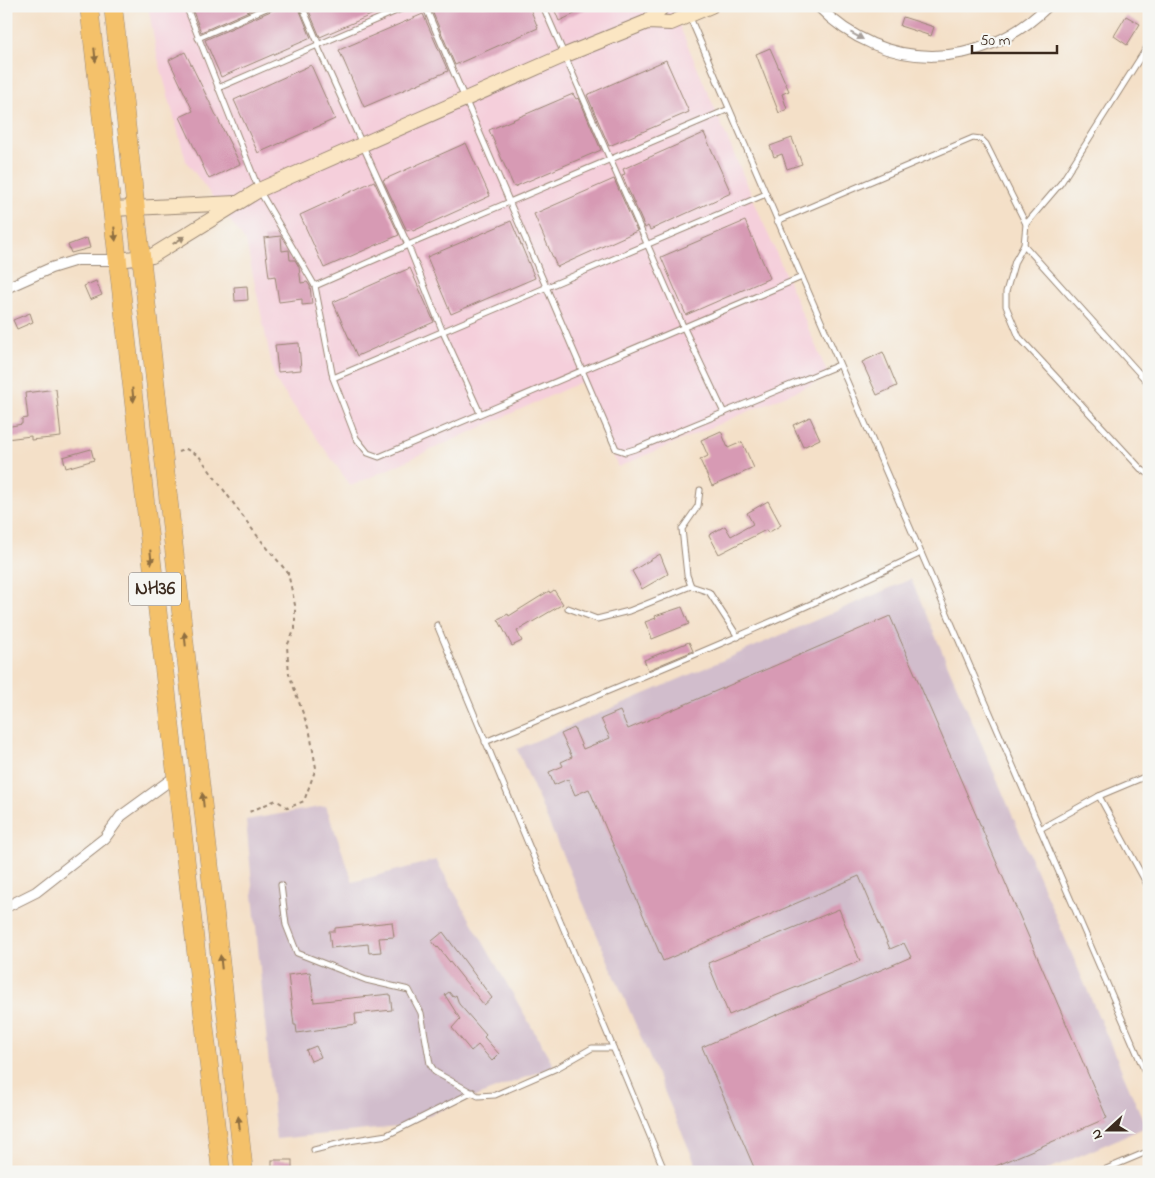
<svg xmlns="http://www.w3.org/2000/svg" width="1155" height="1178" font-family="'Indie Flower',sans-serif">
	<rect width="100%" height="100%" fill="#f6f6f2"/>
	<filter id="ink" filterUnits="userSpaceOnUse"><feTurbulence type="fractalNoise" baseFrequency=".02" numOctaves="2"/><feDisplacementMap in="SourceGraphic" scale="10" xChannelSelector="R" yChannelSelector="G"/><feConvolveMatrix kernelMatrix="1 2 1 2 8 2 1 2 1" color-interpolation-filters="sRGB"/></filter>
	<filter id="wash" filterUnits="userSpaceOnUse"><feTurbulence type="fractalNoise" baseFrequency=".0096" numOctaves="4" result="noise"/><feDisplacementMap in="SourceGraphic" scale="20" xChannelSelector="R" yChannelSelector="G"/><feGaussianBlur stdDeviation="1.12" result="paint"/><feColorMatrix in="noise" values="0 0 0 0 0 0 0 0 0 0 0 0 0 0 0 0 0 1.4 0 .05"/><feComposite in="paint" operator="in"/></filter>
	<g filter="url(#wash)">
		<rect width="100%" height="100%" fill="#f4e0c8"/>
		<polygon fill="#f5cfdb" points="148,6 671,6 829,377 618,467 581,382 351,486 275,380 246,242 186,161 157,55"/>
		<g fill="#d1bdcc">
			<polygon points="911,579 1146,1127 1042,1172 699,1172 517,749"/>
			<polygon points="326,806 353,882 436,860 554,1066 398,1127 276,1139 246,820"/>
		</g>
		<g id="blocks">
			<g fill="#d79ab4">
				<polygon points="191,6 260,6 201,32"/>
				<polygon points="275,6 298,6 311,38 221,77 205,40 273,10"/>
				<polygon points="307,6 392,6 320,37"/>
				<polygon points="442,6 529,6 538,28 455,65 432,11"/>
				<polygon points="553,6 592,6 559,21"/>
				<polygon points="423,14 448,71 364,107 339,50"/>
				<polygon points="1126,16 1140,24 1127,45 1114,36"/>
				<polygon points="903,17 934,27 931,36 900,26"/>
				<polygon points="770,48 789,91 782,94 787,109 779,113 756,54"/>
				<polygon points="185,52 240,164 209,179 180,117 193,111 169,60"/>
				<polygon points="666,60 689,112 609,146 587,95"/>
				<polygon points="311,65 335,119 258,153 234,100"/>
				<polygon points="573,94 576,99 579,98 601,150 514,187 489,130"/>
				<polygon points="704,133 731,193 650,230 648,226 645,228 622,175 625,174 623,169"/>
				<polygon points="792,138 802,164 787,169 782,154 774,157 770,146"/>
				<polygon points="466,143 490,196 413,231 412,229 407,231 383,180"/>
				<polygon points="614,179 637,231 557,267 534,214"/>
				<polygon points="374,181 399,235 324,268 300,215"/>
				<polygon points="511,221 535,278 451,314 427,257"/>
				<polygon points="745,221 770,278 686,315 661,257"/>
				<polygon points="281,236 282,251 289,250 290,260 295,260 299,267 301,283 307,282 310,286 312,304 302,305 302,299 279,302 275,276 269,277 264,238"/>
				<polygon points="87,238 90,248 71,253 68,245"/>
				<polygon points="410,268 434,322 357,356 333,302"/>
				<polygon points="96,281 102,295 90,300 84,286"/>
				<polygon points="247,286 248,300 235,301 234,287"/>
				<polygon points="30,313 33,322 17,329 13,320"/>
				<polygon points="299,343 301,370 278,372 275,345"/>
				<polygon points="883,352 897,386 877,395 862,362"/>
				<polygon points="56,389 61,437 31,440 31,436 6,439 6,427 22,424 22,419 28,418 25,393"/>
				<polygon points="810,417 820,439 803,447 793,425"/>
				<polygon points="721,431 728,448 742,442 754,468 712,486 700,460 708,456 701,440"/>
				<polygon points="91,449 94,460 66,468 63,457"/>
				<polygon points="768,501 781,525 768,533 766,530 758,534 719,554 709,535 725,526 731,536 753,524 747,513"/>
				<polygon points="660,554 668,574 642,589 632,571"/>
				<polygon points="554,590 563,604 517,631 522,641 512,646 498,619 508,614 509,616 549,591 550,593"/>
				<polygon points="682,607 689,624 652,639 645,622 656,618 655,616"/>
				<polygon points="890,616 1107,1118 982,1172 756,1172 702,1047 911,957 904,943 890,949 859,876 663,961 589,789 575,795 568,779 554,785 549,772 563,766 561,762 572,757 561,734 574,728 583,749 610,738 601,719 620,711 628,729"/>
				<polygon points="689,642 693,651 648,670 644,660"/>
				<polygon points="839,909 860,961 729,1015 708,963"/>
				<polygon points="392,922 394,937 379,938 381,952 369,953 368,944 331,948 329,931 335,931 335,928"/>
				<polygon points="443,932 492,998 484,1005 438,947 437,948 432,941"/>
				<polygon points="310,972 314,1002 390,994 392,1010 355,1014 356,1024 297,1033 296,1025 294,1025 288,975"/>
				<polygon points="449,992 453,997 456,995 459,1004 486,1035 484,1037 499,1054 492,1061 478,1045 471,1051 452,1028 460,1019 445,995"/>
				<polygon points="316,1046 321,1057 311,1061 306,1050"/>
				<rect x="272" y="1160" width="20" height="12"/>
			</g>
		</g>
	</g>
	<g filter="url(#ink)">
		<use href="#blocks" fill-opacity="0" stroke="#988573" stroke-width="1"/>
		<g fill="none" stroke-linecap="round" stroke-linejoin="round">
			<defs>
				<g id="lane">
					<polyline points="186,6 259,190 315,286 333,378 356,438 368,453 379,457 802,277"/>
					<polyline points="302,6 319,45"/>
					<polyline points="425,6 616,449 625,452 638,448 839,365"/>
					<polyline points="543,6 683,326 724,413"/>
					<polyline points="685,6 1149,1081"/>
					<polyline points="198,38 271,6"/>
					<polyline points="317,45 408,245 442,330 480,413"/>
					<polyline points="218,88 408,6"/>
					<polyline points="777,221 973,138 981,139 986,144 1026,224 1061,183 1149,44"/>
					<polyline points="1026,224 1024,245 1015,261 1006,292 1006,306 1019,337 1141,469 1149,474"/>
					<polyline points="1024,245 1149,384"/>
					<polyline points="315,286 408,245 729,109"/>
					<polyline points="333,378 766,194"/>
					<polyline points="691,586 687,575 682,529 698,506 700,490"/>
					<polyline points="568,608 597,619 629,611 691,586 709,592 738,637"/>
					<polyline points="437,625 665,1172"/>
					<path d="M485 742C632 681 778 622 921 553"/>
					<polyline points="1099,796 1149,775"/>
					<polyline points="1040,829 1099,796 1149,888"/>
					<polyline points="281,885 286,925 297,953 366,980 409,990 421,1013 430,1064 435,1072 478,1096 495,1095 557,1068 592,1048 613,1048"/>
					<polyline points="314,1150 349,1141 387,1135 473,1092"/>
					<polyline points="1099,1172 1149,1151"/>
				</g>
				<g id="street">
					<path d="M818 6C884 74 982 71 1048 6"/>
					<polyline points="6,288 51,268 77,260 118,260"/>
					<polyline points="6,907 36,892 105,838 121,816 176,776"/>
				</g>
				<g id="secondary">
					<polyline points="647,22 663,6"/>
					<polyline points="112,209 236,203"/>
					<polyline points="118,260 152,256 259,190 563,56 647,22 671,23 711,6"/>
				</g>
				<g id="highway">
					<polyline points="89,6 221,1172"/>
					<polyline points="113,6 244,1172"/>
				</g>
			</defs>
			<use href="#lane" stroke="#988573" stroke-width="7"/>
			<use href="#street" stroke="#988573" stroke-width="12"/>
			<use href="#secondary" stroke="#988573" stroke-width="16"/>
			<use href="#highway" stroke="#988573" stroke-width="19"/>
			<polyline stroke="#988573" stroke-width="2" stroke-dasharray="4 4" stroke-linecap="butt" points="178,452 186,449 199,456 255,533 288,573 295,605 295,629 287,646 289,674 310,733 316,768 304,801 288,808 276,800 249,812"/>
			<use href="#lane" stroke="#fff" stroke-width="5"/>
			<use href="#street" stroke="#fff" stroke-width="10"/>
			<use href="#secondary" stroke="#fbe6c3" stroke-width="14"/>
			<use href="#highway" stroke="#f4c16a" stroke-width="18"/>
		</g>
		<defs><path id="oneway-solid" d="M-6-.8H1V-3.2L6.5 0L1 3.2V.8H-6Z" transform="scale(1.25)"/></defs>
		<use fill="#a79f9a" href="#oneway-solid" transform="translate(857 36) rotate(29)"/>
		<g fill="#8e6e40">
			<use href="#oneway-solid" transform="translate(95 55) rotate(84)"/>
			<use href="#oneway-solid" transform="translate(115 234) rotate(84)"/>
			<use href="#oneway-solid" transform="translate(133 395) rotate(84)"/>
			<use href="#oneway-solid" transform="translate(151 557) rotate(84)"/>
			<use href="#oneway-solid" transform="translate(185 639) rotate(-96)"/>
			<use href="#oneway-solid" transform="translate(203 800) rotate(-96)"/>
			<use href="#oneway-solid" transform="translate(221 962) rotate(-96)"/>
			<use href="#oneway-solid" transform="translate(239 1123) rotate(-96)"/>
		</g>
		<use fill="#9b8870" href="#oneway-solid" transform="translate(179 240) rotate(-32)"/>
	</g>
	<g text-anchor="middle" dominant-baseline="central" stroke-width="4" stroke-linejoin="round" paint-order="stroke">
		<rect fill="#f6f6f2" stroke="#73675e" stroke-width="1" x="129" y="572.5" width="52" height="33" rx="4"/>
		<g font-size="19" font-weight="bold" fill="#3b2a1e">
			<text x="155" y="589">NH36</text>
		</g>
	</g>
	<rect width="1155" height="1178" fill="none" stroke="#f6f6f2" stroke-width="25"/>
	<g transform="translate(1108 1130) rotate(249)" stroke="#f6f6f2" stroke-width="4" paint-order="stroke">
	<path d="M0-4L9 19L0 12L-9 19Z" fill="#3b2a1e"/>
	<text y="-8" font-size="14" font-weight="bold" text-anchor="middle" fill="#3b2a1e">N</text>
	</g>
	<path d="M972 45v8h85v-8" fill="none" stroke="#3b2a1e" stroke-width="2.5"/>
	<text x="980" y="45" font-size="15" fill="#3b2a1e" stroke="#f6f6f2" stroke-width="4" paint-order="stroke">50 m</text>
</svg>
